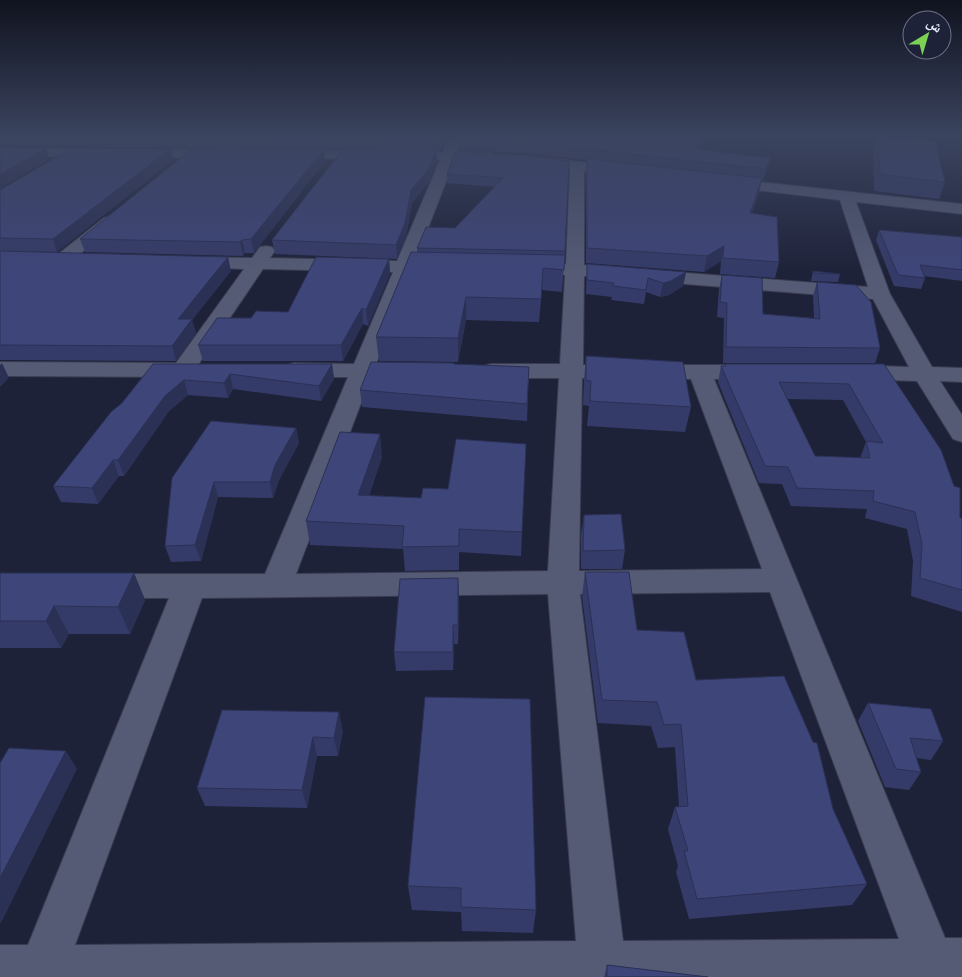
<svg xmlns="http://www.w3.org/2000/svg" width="962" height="977" font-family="'Fira Sans Condensed','Noto Naskh Arabic',sans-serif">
	<rect width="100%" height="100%" fill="#1e2239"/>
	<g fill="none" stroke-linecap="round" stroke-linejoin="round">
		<defs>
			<g id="minor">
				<path d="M449 135H461L457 152 491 153 498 157 491 161H454L415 262 449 264 452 268 449 272 411 273 376 364 411 366 414 371 411 376 403 378 371 377 296 574 548 571 559 378H491L483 376 480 371 483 366 491 364H560L565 275 520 273 517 269 520 265 566 264 570 169 526 163 524 160 526 157 531 156 623 167 628 168 630 171 628 174 623 175 584 171V265L868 287 840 200 723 186 718 185 716 182 718 179 723 178 962 204V214L856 202 890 294 932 367 962 368V382L940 381 962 415V442L953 439 917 381 851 379 843 377 840 372 843 367 851 365 909 367 873 299 584 276 583 365H756L764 367 767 372 764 377 756 379H714L945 938H962V977H0V945H28L169 598H101L90 594 85 586 90 578 101 574H265L348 377H294L286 375 283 370 286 365 294 363 354 364 393 272 263 269 196 368 197 370 194 375 186 377 0 376V362L176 363 244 269 191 267 185 266 182 262 185 258 191 257 252 258 260 247 266 246 272 247 275 251 270 258 397 261 440 160 286 158 279 154 286 150 443 152ZM582 378 691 379 762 569 579 571ZM770 592 899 939 623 941 580 594ZM548 594 576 941 75 945 202 598Z"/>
				<polygon points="0,148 223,150 230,154 223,158 0,156"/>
				<polygon points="110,216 116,218 118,221 116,224 69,263 63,264 57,263 54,259 57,255 104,218"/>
			</g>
		</defs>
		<use href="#minor" stroke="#3a3c50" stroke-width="2"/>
		<use href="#minor" fill="#555b75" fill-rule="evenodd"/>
	</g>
	<g fill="#353b68" fill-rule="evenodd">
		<polygon points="0,135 447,135 442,150 432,150 437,162 429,182 412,203 406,237 397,259 275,254 272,240 343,149 0,146"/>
		<polygon points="460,135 705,135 704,142 700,150 770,158 767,169 763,180 762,180 759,192 752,214 779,262 775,278 720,274 721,261 704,272 586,263 586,172 587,160 522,153 459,150 459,140"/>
		<polygon points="878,135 945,182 939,199 874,191 873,151"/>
		<polygon points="170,149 173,160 57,252 0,251 0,190"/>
		<polygon points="324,149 325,161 254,253 245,253 243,256 85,252 80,239"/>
		<polygon points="522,155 565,251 562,292 542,290 539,322 466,320 458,362 379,361 376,337 417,252 417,248 455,228 494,187 447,183 447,174"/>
		<polygon points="879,230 962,237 962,281 924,276 925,278 921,289 894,286 876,240"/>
		<polygon points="0,251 231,271 192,320 196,333 176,361 0,360"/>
		<polygon points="389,259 390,274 368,326 363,324 343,361 203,361 198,345 251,318 288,312"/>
		<polygon points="587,264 686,272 683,286 669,295 660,297 646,292 644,304 611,300 612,297 586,294"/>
		<polygon points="813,271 840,274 838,282 811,281"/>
		<polygon points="722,275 763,314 814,318 813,296 817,282 880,348 875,363 723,363 724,318 717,317 719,289"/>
		<polygon points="586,356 691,407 685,432 587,426 589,406 583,405 584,380"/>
		<polygon points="153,364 332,364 334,379 321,401 233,389 228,398 188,395 169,411 124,476 119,476 98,504 61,502 53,486 122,403"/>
		<polygon points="454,364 529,367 527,421 362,407 360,390"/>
		<path d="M884 364 960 518H962V612L911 596 913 561 907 529 865 518 867 509 791 506 782 484 759 483 718 382 721 366ZM787 399 843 400 866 442 860 458 815 456Z"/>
		<polygon points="296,428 299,443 279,480 273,498 218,497 201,561 171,562 165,546 172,478"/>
		<polygon points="526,444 521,556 459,552 459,570 405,571 403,549 310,545 306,521 382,457 369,496 421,498 448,489"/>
		<polygon points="584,515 625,550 622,569 581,569 581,534"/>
		<polygon points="585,572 637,630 696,680 833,809 867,884 852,905 689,919 676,872 678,866 668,829 675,807 679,807 675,747 658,748 651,726 598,723 582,596"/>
		<polygon points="0,573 134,573 145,600 130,634 69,634 61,648 0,648"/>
		<polygon points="459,597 458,644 454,644 453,670 396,671 394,652"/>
		<polygon points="425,697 536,910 533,933 462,931 461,912 412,910 408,886"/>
		<polygon points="868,703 943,741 931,760 916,758 921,772 909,790 885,787 858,721"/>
		<polygon points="222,710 343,731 338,756 317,756 307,808 205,806 197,788"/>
		<polygon points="607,965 708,977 604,977"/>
	</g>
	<g fill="#2b3055">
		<polygon points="443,135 447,135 442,150 441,139"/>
		<polygon points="704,135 705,135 704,142 693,160 695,149"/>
		<polygon points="46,148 49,159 0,189 0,175"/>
		<polygon points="170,149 173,160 57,252 53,239"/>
		<polygon points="324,149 325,161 254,253 251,239"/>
		<polygon points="437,150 437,162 429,182 412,203 406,237 397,259 396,245 411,190"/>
		<polygon points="770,158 767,169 763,180 766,169"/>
		<polygon points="762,178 759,192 747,228 750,213"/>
		<polygon points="242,240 245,253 243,256 240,242"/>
		<polygon points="724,246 721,261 704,272 707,256"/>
		<polygon points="228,257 231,271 192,320 196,333 176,361 172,346 178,319"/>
		<polygon points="389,259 390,274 368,326 366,310"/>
		<polygon points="686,272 683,286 669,295 660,297 663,283"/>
		<polygon points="466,297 466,320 458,362 458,338"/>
		<polygon points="362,308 363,324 343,361 341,345"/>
		<polygon points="2,363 9,378 0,387 0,365"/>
		<polygon points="332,364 334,379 321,401 319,386"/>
		<polygon points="230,374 233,389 228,398 224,383"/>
		<polygon points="184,380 188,395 169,411 124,476 118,460 165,396"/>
		<polygon points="296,428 299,443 279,480 273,498 270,482 275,465"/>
		<polygon points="380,434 382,457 361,519 358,495"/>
		<polygon points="113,460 119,476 98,504 92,488"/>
		<polygon points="214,482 218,497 201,561 195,545"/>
		<polygon points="134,573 145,600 130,634 118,607"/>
		<polygon points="458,578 459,597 458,644"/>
		<polygon points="54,606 69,634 61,648 46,621"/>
		<polygon points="453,625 454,644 453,670"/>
		<polygon points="339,712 343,731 338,756 334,738"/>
		<polygon points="313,737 317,756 307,808 302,790"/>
		<polygon points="66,751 77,769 1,923 0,922 0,878"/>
	</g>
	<g fill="#3e4579" stroke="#2b3055" fill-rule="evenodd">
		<polygon points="0,135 443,135 441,139 0,136"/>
		<polygon points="460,135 704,135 695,149 770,158 766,169 522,142 459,140"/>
		<polygon points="878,135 935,141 945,182 880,174"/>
		<polygon points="0,147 46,148 0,175"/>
		<polygon points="72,148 170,149 53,239 0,238 0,190"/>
		<polygon points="193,148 324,149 251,239 242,240 240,242 80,239"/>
		<polygon points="343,149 437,150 428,170 411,190 405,223 396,245 272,240"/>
		<polygon points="455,153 522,155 569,161 565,251 417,248 426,227 455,228 503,178 447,174"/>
		<polygon points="587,159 762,178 750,213 777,217 779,262 723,258 724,246 707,256 587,248"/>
		<polygon points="879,230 962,237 962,270 920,265 925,278 898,275"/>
		<polygon points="0,251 228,257 178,319 192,319 172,346 0,345"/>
		<polygon points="411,252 565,255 564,270 543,268 541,299 466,297 458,338 376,337"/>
		<polygon points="316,257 389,259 366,310 362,308 341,345 198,345 217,318 251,318 256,311 288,312"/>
		<polygon points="587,264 686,272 671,281 663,283 648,278 646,290 613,286 614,283 587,280"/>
		<polygon points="813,271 840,274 813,273"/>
		<polygon points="722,275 762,278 763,314 820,319 817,282 856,285 871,302 880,348 726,347 727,303 720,302"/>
		<polygon points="586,356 683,362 691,407 590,401 591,381 586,380"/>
		<polygon points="371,362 454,363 454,364 529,367 527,404 360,390"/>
		<polygon points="153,364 332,364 319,386 230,374 224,383 184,380 165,396 118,460 113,460 92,488 53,486 111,412 122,403"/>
		<path d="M726 364H884L941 450 954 486 960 488V518H962V590L920 578 922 544 915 512 873 501 874 491 797 488 788 467 765 466 721 366H726ZM779 382 849 384 883 443 866 441 870 458 815 456Z"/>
		<polygon points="211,421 296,428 275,465 270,482 214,482 195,545 165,546 172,478"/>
		<polygon points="340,432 380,434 358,495 421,498 423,488 448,489 456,439 526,444 522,532 459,529 459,546 402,547 404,526 306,521"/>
		<polygon points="621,514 625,550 583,551 584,515"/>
		<polygon points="585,572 629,572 637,630 684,632 696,680 784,676 813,742 817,743 833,809 867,884 697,899 684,851 688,851 675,807 688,806 681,724 664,725 657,702 602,700"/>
		<polygon points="0,573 134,573 118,607 54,606 46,621 0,621"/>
		<polygon points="458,578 458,625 453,625 453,652 394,652 400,579"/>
		<polygon points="425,697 530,699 536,910 461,907 461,888 408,886"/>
		<polygon points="868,703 931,709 943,741 910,738 921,772 896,769"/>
		<polygon points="222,710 339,712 334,738 313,737 302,790 197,788"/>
		<polygon points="9,748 66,751 0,878 0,763"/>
		<polygon points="607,965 708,977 607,977"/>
	</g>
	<linearGradient id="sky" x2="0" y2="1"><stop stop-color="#10131f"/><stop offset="0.5" stop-color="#3b445f"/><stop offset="1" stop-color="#3b445f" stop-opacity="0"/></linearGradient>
	<rect width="962" height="272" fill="url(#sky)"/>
	<g transform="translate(927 35) rotate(38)"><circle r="24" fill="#1e2239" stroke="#6f7387"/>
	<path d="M0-4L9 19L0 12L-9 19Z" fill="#7cd155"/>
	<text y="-8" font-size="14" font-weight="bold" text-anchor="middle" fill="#e8ecfc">ش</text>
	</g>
</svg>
